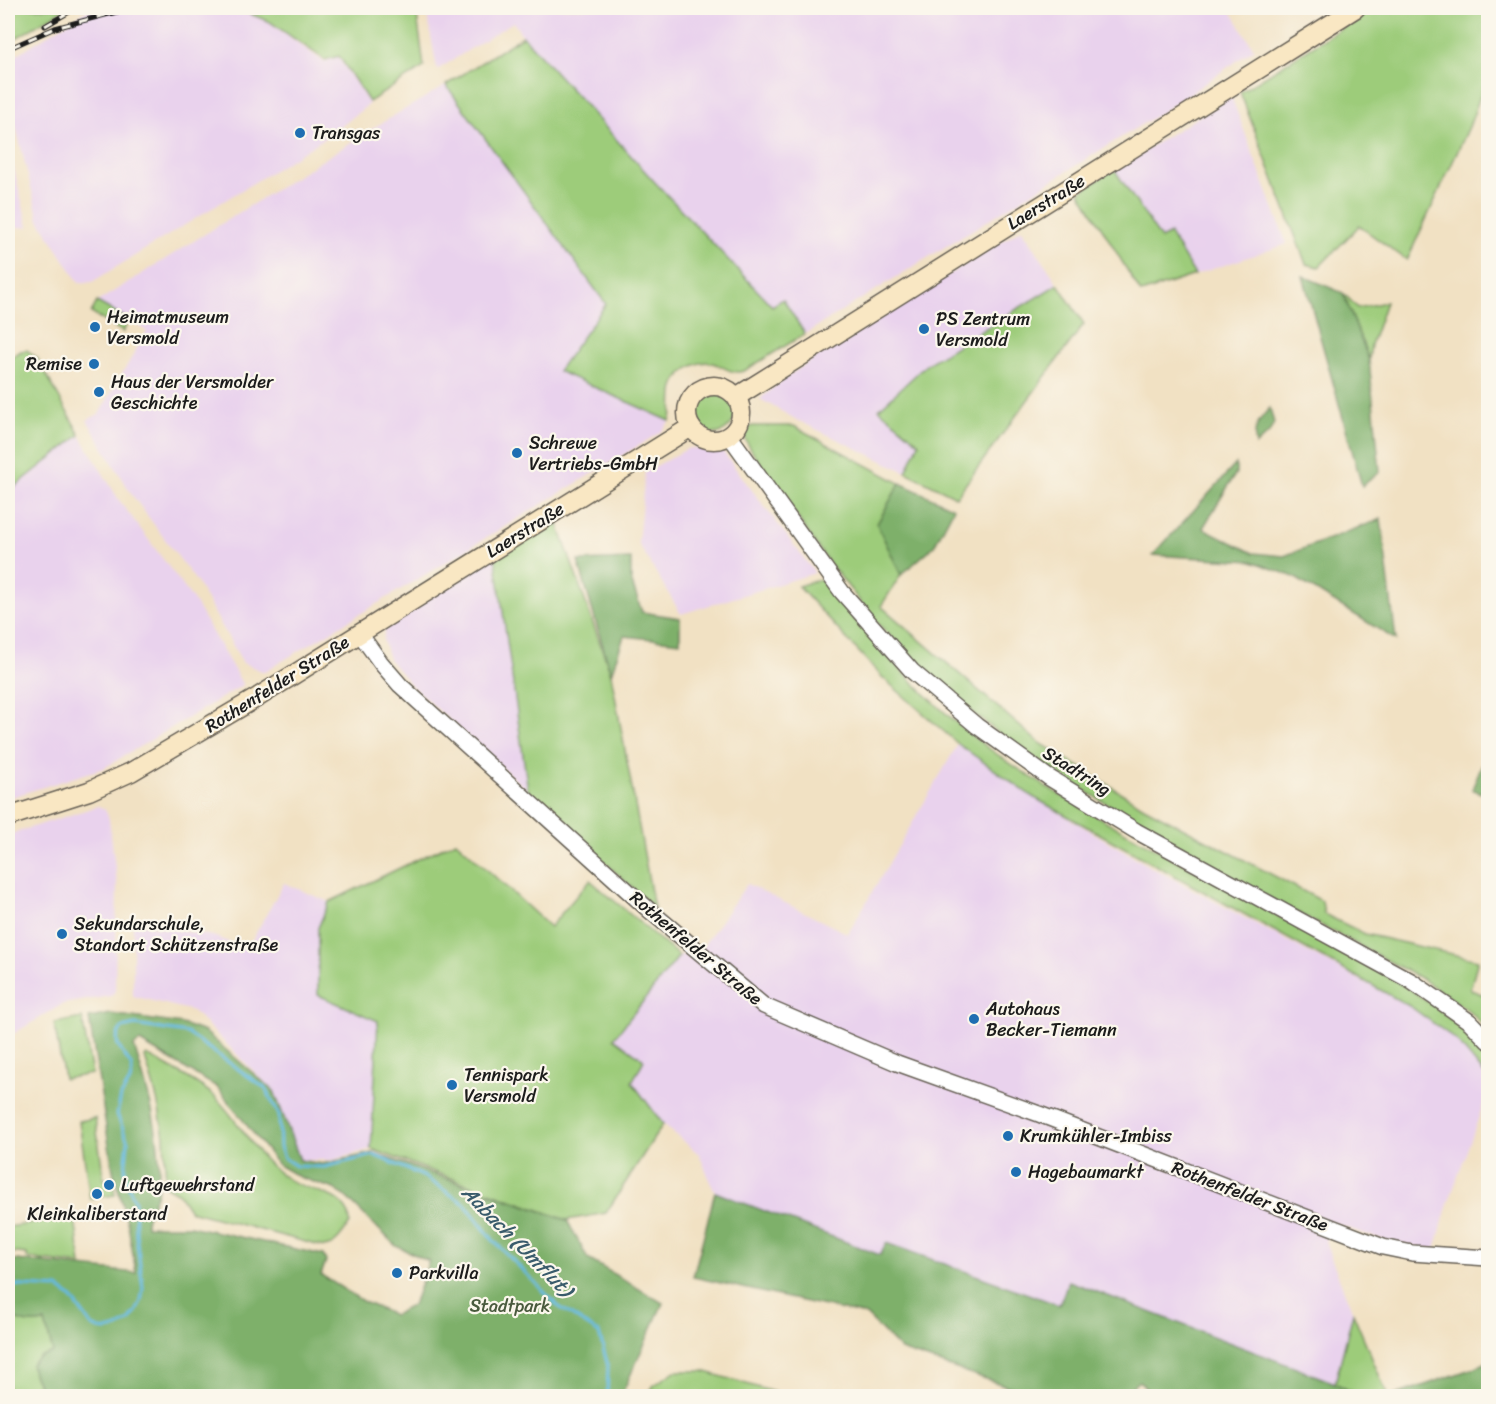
<svg xmlns="http://www.w3.org/2000/svg" width="1496" height="1404" font-family="Sriracha,sans-serif">
	<rect width="100%" height="100%" fill="#fbf7ec"/>
	<filter id="ink" filterUnits="userSpaceOnUse"><feTurbulence type="fractalNoise" baseFrequency=".0167" numOctaves="2"/><feDisplacementMap in="SourceGraphic" scale="12" xChannelSelector="R" yChannelSelector="G"/><feConvolveMatrix kernelMatrix="1 2 1 2 8 2 1 2 1" color-interpolation-filters="sRGB"/></filter>
	<filter id="wash" filterUnits="userSpaceOnUse"><feTurbulence type="fractalNoise" baseFrequency=".008" numOctaves="4" result="noise"/><feDisplacementMap in="SourceGraphic" scale="24" xChannelSelector="R" yChannelSelector="G"/><feGaussianBlur stdDeviation="1.35" result="paint"/><feColorMatrix in="noise" values="0 0 0 0 0 0 0 0 0 0 0 0 0 0 0 0 0 1.4 0 .05"/><feComposite in="paint" operator="in"/></filter>
	<g filter="url(#wash)">
		<rect width="100%" height="100%" fill="#f1e1c3"/>
		<g fill="#e9d2ed">
			<polygon points="91,8 233,8 270,23 324,62 338,57 369,104 333,133 271,172 92,282 79,283 39,220 8,95 8,60"/>
			<polygon points="426,8 1229,8 1254,49 1178,102 805,334 783,299 772,306 651,178 523,36 513,22 437,70"/>
			<polygon points="446,85 606,304 559,371 670,421 661,432 264,672 243,663 196,581 132,495 87,420 99,414 147,331 97,302 380,124"/>
			<polygon points="1231,96 1287,244 1195,275 1170,234 1161,239 1114,170"/>
			<polygon points="8,144 28,227 8,228"/>
			<polygon points="1022,229 1058,284 927,364 880,409 919,443 906,472 797,420 760,399 785,378 821,354"/>
			<polygon points="80,435 119,500 192,598 243,685 104,768 8,798 8,492"/>
			<polygon points="689,448 723,452 815,573 681,614 638,543 645,472"/>
			<polygon points="495,555 528,791 412,686 389,659 383,640 385,630 393,620"/>
			<polygon points="958,744 1033,797 1149,866 1410,1007 1455,1039 1488,1079 1488,1091 1446,1210 1435,1250 1390,1242 1329,1222 1326,1245 1353,1313 1335,1383 1069,1281 1059,1305 886,1244 880,1255 715,1192 699,1154 663,1124 632,1082 613,1038 679,956 703,946 747,884 848,934"/>
			<polygon points="98,806 105,809 109,819 117,883 115,991 111,996 63,1004 8,1037 8,835"/>
			<polygon points="284,883 329,902 318,928 378,1020 371,1149 333,1160 299,1160 274,1091 193,1011 133,996 133,923 213,936 247,949"/>
		</g>
		<g fill="#9dcc7a" stroke="#5c744b" stroke-width="1.5">
			<polygon points="8,8 66,8 8,43"/>
			<polygon points="236,8 416,8 424,67 369,102 339,56 325,60 270,22"/>
			<polygon points="1373,8 1488,8 1488,74 1469,127 1407,260 1359,226 1319,267 1306,264 1240,92"/>
			<path d="M523 36 651 178 772 306 783 299 805 334 744 371C732 374 728 369 718 365 701 357 682 369 675 384 670 397 675 409 670 421L558 371 606 304 446 85Z"/>
			<polygon points="1114,169 1161,239 1170,234 1195,275 1141,293 1080,192"/>
			<polygon points="1058,284 1084,324 956,497 906,472 919,443 879,409 927,364"/>
			<polygon points="1343,293 1358,308 1386,302 1371,345 1369,360"/>
			<polygon points="97,302 129,320 123,332 91,313"/>
			<polygon points="27,350 37,358 80,435 8,492 8,359 21,351"/>
			<circle cx="713" cy="412" r="22"/>
			<polygon points="752,426 794,426 900,483 877,524 901,575 881,606 1037,741 1144,807 1322,901 1324,914 1365,934 1478,960 1470,989 1488,997 1488,1030 1468,1010 1422,979 1255,890 1087,792 1017,747 956,700 879,625 826,559 753,453 745,439 745,429"/>
			<polygon points="556,519 611,674 654,908 528,791 495,555"/>
			<path d="M820 579C868 635 917 692 975 738 1035 784 1103 820 1169 856 1248 900 1328 943 1407 987L1446 1015 1488 1053V1079L1455 1039 1411 1007 1033 797 958 744 882 677 798 586Z"/>
			<polygon points="456,841 550,927 590,880 679,956 614,1038 644,1060 632,1082 663,1124 606,1213 567,1220 371,1149 378,1021 318,995 318,928 329,902"/>
			<polygon points="82,1018 92,1074 64,1079 54,1023"/>
			<path d="M147 1055C166 1066 198 1081 214 1096 241 1122 254 1156 286 1178 305 1192 350 1191 350 1223 343 1233 337 1246 324 1247L190 1211 179 1194 166 1187 164 1136 157 1099 145 1057Z"/>
			<polygon points="95,1118 104,1180 112,1179 115,1195 90,1199 79,1121"/>
			<polygon points="75,1217 81,1265 27,1258 27,1254 8,1252 8,1227"/>
			<polygon points="1353,1313 1388,1396 1359,1396 1335,1383"/>
			<path d="M8 1317C25 1321 25 1325 45 1322L53 1352 39 1357 33 1374 44 1396H8Z"/>
			<polygon points="675,1371 703,1371 787,1396 647,1396 654,1385"/>
		</g>
		<g fill="#7eb06a" stroke="#4d6643" stroke-width="1.5" fill-rule="evenodd">
			<polygon points="1303,276 1343,293 1369,360 1380,472 1362,486"/>
			<path d="M1270 408 1274 423 1269 433 1256 445C1252 429 1259 419 1270 408Z"/>
			<polygon points="1236,464 1236,473 1203,528 1253,553 1284,556 1381,519 1396,640 1294,577 1252,561 1153,555"/>
			<polygon points="900,483 954,508 934,546 901,575 877,524"/>
			<polygon points="631,559 631,580 642,612 680,618 680,642 624,636 611,674 578,561"/>
			<polygon points="1488,763 1488,796 1472,789 1482,765"/>
			<path d="M111 1014 182 1024 205 1032 274 1091 300 1160 322 1164 373 1153 567 1220 588 1259 663 1303 621 1396H301L271 1391 221 1396H44L33 1374 31 1364 39 1357 53 1352 45 1322C24 1325 26 1322 8 1317V1259L136 1273 128 1225 113 1171 89 1018ZM140 1042 217 1087 278 1165 299 1177 334 1189 347 1198 396 1246 429 1261 413 1305 394 1315 364 1302 321 1275 326 1261 323 1255 190 1226H146C145 1212 157 1201 158 1187 163 1139 148 1091 134 1046Z"/>
			<polygon points="715,1192 880,1255 886,1243 1059,1305 1069,1281 1335,1383 1359,1396 1153,1396 1139,1381 1121,1396 1036,1396 901,1350 866,1315 693,1277"/>
			<polygon points="1488,1361 1488,1396 1393,1396 1474,1368"/>
		</g>
		<g fill="none" stroke-linecap="round" stroke-linejoin="round">
			<g stroke="#64bae1" stroke-width="3">
				<polyline points="8,1285 58,1288 71,1297 92,1326 99,1329 107,1330 116,1328 129,1321 136,1312 141,1301 143,1288 136,1235 135,1202 127,1182 125,1170 128,1142 117,1114 121,1096 130,1081 132,1072 131,1065 118,1046 117,1039 119,1032 122,1028 135,1025 187,1033 265,1088 279,1115 280,1147 284,1158 296,1166 324,1167 374,1155 423,1176 465,1204 493,1240 558,1306 599,1333 608,1366 607,1396"/>
				<polyline points="221,1396 271,1391 301,1396"/>
			</g>
		</g>
	</g>
	<g filter="url(#ink)">
		<g fill="none" stroke-linecap="round" stroke-linejoin="round">
			<defs>
				<g id="tertiary">
					<polyline points="729,435 842,592 912,671 977,726 1048,777 1136,831 1411,981 1470,1022 1488,1041"/>
					<polyline points="360,634 381,663 400,685 649,910 764,1006 897,1063 1039,1114 1383,1247 1412,1253 1488,1258"/>
				</g>
				<g id="secondary">
					<circle cx="714" cy="413" r="27"/>
					<polyline points="736,397 1356,8"/>
					<polyline points="8,817 89,791 131,772 258,697 691,427"/>
				</g>
			</defs>
			<use href="#tertiary" stroke="#676156" stroke-width="18"/>
			<use href="#secondary" stroke="#676156" stroke-width="21"/>
			<use href="#tertiary" stroke="#fff" stroke-width="15"/>
			<use href="#secondary" stroke="#f9e7c3" stroke-width="18"/>
			<defs>
				<g id="rail">
					<polyline points="45,26 76,8"/>
					<polyline points="12,47 55,28 132,8"/>
				</g>
			</defs>
			<use href="#rail" stroke="#1c1c1c" stroke-width="5"/>
			<use href="#rail" stroke="#fbf7ec" stroke-width="3" stroke-dasharray="9" stroke-linecap="butt"/>
		</g>
	</g>
	<g fill="#1f6fb2" stroke="#fbf7ec" stroke-width="2">
		<circle cx="300" cy="133" r="6"/>
		<circle cx="95" cy="327" r="6"/>
		<circle cx="924" cy="329" r="6"/>
		<circle cx="94" cy="364" r="6"/>
		<circle cx="99" cy="392" r="6"/>
		<circle cx="517" cy="453" r="6"/>
		<circle cx="62" cy="934" r="6"/>
		<circle cx="974" cy="1019" r="6"/>
		<circle cx="452" cy="1085" r="6"/>
		<circle cx="1008" cy="1136" r="6"/>
		<circle cx="1016" cy="1172" r="6"/>
		<circle cx="109" cy="1185" r="6"/>
		<circle cx="97" cy="1194" r="6"/>
		<circle cx="397" cy="1273" r="6"/>
	</g>
	<g text-anchor="middle" dominant-baseline="central" stroke-width="4.5" stroke-linejoin="round" paint-order="stroke">
		<g font-size="18" fill="#1c1c1c" stroke="#fbf7ec" text-anchor="start">
			<text x="312" y="133">Transgas</text>
			<text x="107" y="317">Heimatmuseum<tspan x="107" dy="21">Versmold</tspan></text>
			<text x="936" y="319">PS Zentrum<tspan x="936" dy="21">Versmold</tspan></text>
			<text x="82" y="364" text-anchor="end">Remise</text>
			<text x="111" y="382">Haus der Versmolder<tspan x="111" dy="21">Geschichte</tspan></text>
			<text x="529" y="443">Schrewe<tspan x="529" dy="21">Vertriebs-GmbH</tspan></text>
			<text x="74" y="924">Sekundarschule,<tspan x="74" dy="21">Standort Schützenstraße</tspan></text>
			<text x="986" y="1009">Autohaus<tspan x="986" dy="21">Becker-Tiemann</tspan></text>
			<text x="464" y="1075">Tennispark<tspan x="464" dy="21">Versmold</tspan></text>
			<text x="1020" y="1136">Krumkühler-Imbiss</text>
			<text x="1028" y="1172">Hagebaumarkt</text>
			<text x="121" y="1185">Luftgewehrstand</text>
			<text x="97" y="1214" text-anchor="middle">Kleinkaliberstand</text>
			<text x="409" y="1273">Parkvilla</text>
		</g>
		<g font-size="18" fill="#1c1c1c" stroke="#fbf7ec">
			<text transform="translate(1046 202) rotate(-32)">Laerstraße</text>
			<text transform="translate(525 530) rotate(-32)">Laerstraße</text>
			<text transform="translate(277 684) rotate(-32)">Rothenfelder Straße</text>
			<text transform="translate(1077 771) rotate(32)">Stadtring</text>
			<text transform="translate(696 948) rotate(40)">Rothenfelder Straße</text>
			<text transform="translate(1250 1196) rotate(21)">Rothenfelder Straße</text>
		</g>
		<g font-size="18" fill="#495a3d" stroke="#fbf7ec">
			<text x="510" y="1306">Stadtpark</text>
		</g>
		<g font-size="20" font-style="italic" fill="#395b6b" stroke="#fbf7ec">
			<text transform="translate(517 1241) rotate(45)">Aabach (Umflut)</text>
		</g>
	</g>
	<rect width="1496" height="1404" fill="none" stroke="#fbf7ec" stroke-width="30"/>
</svg>
